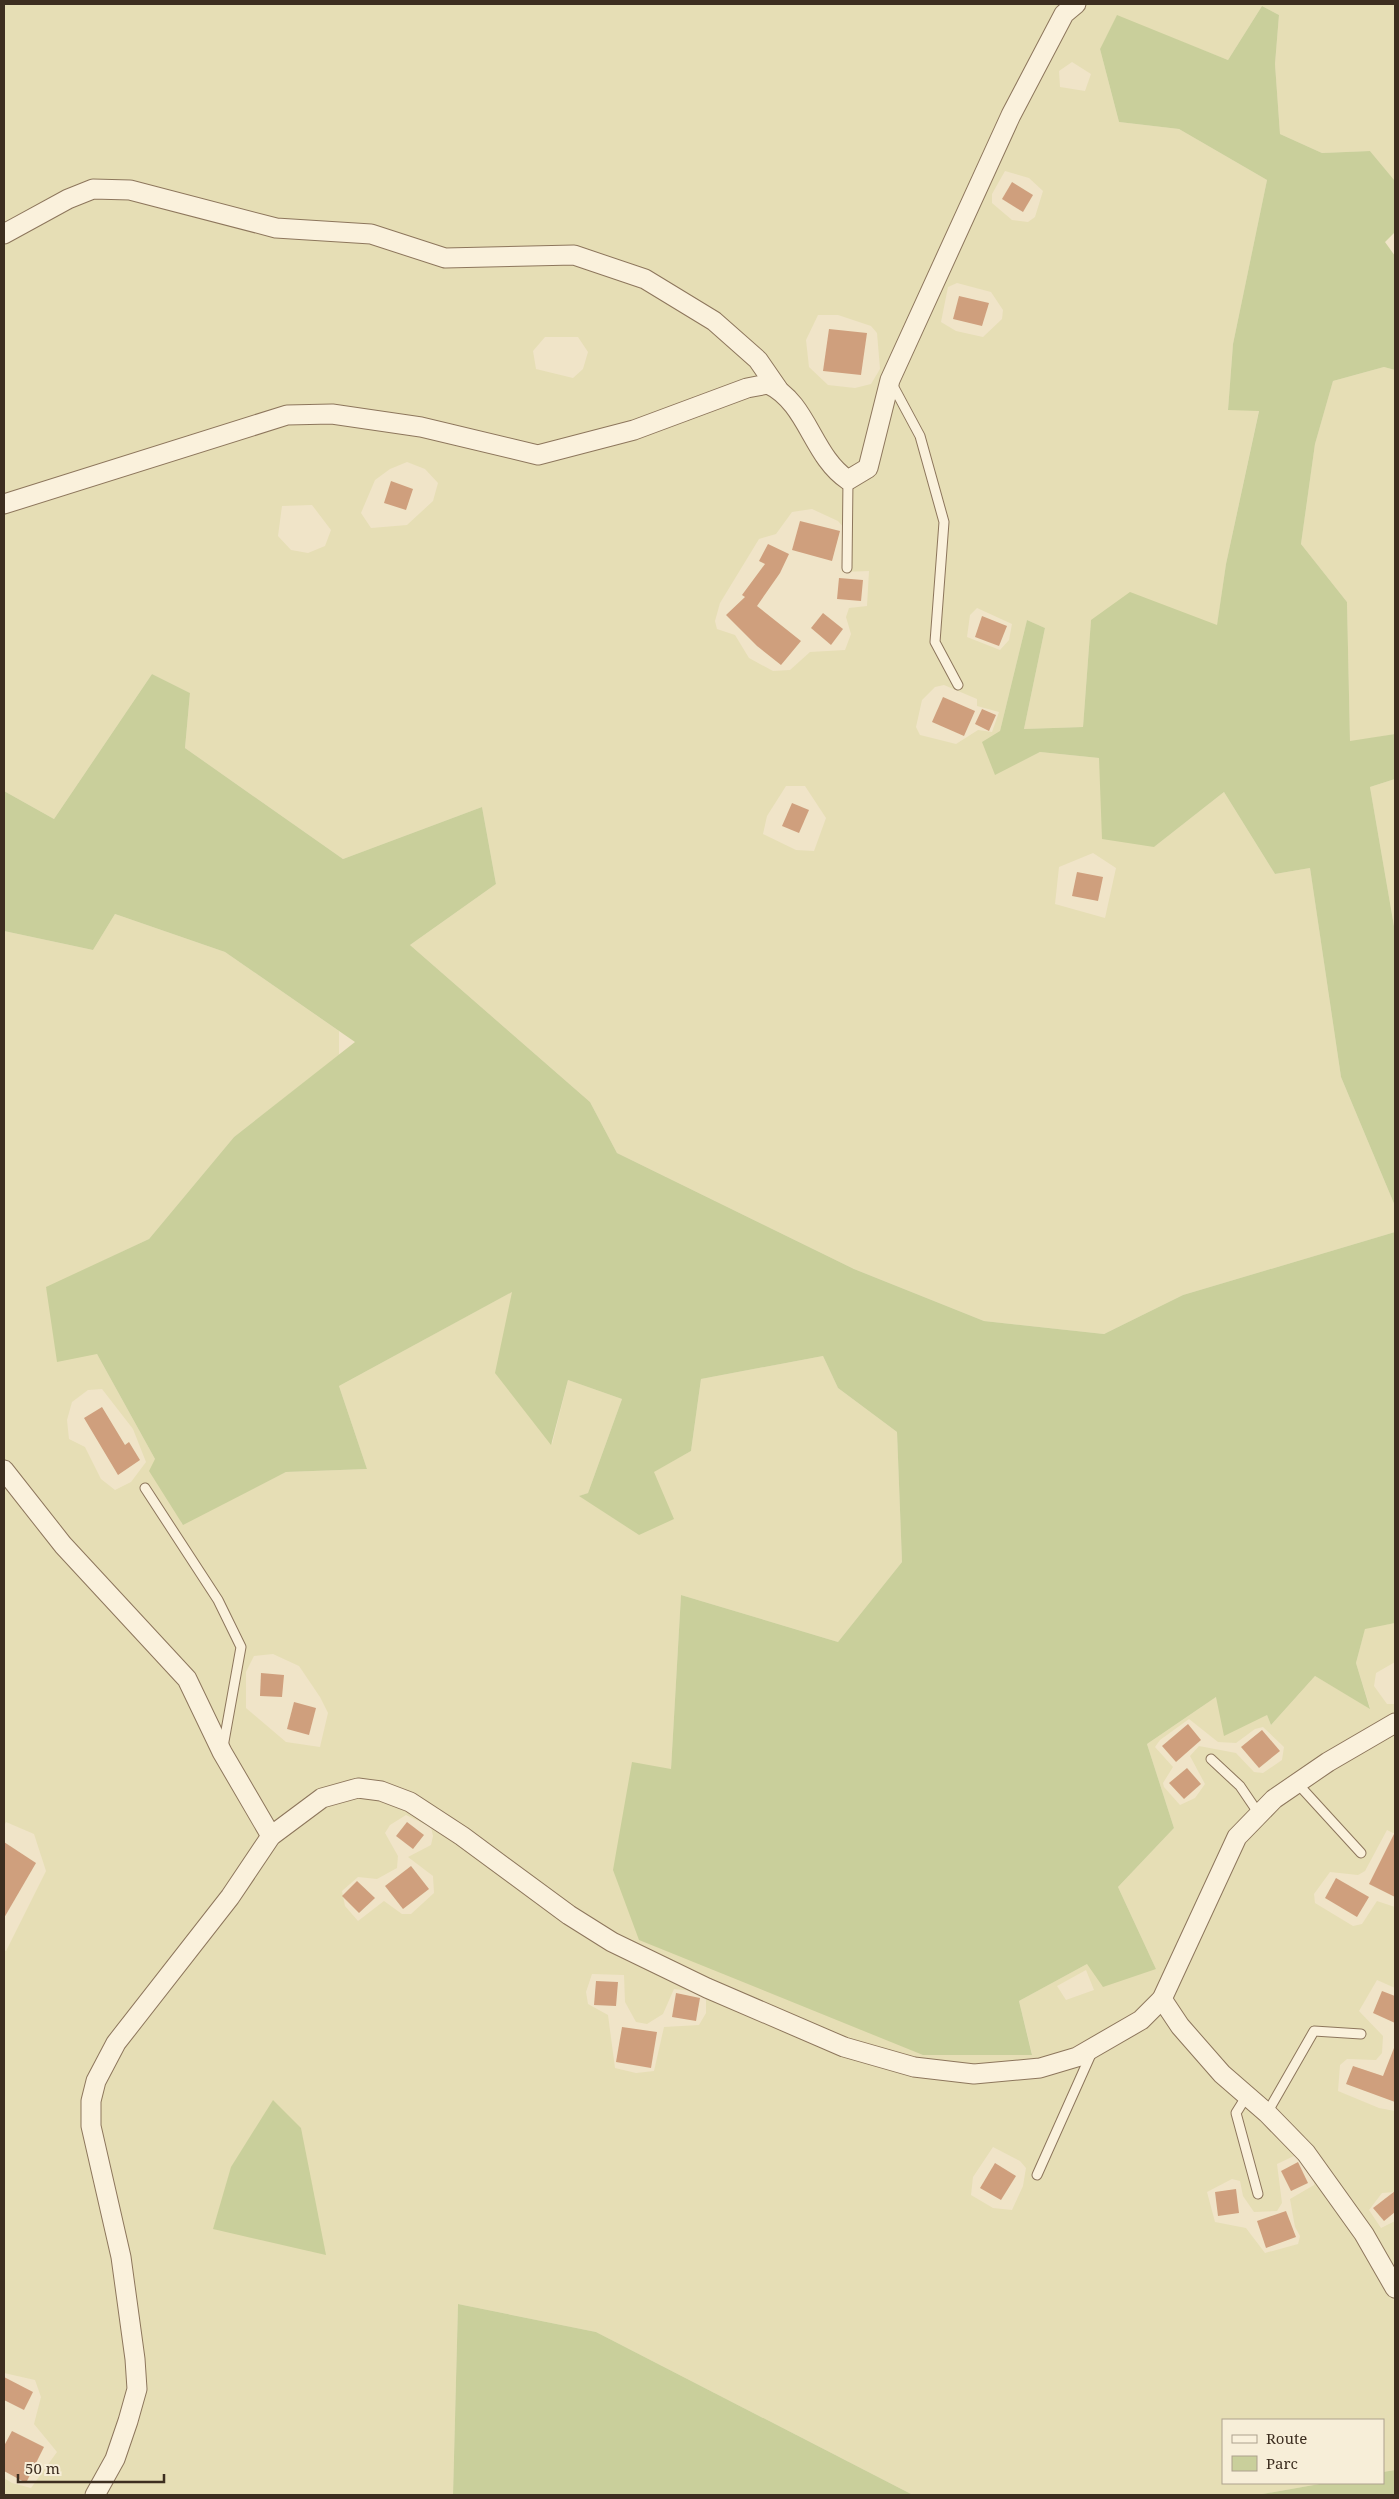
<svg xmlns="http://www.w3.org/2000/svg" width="1399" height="2499" font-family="'Noto Serif',serif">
	<rect width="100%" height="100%" fill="#f0e4c8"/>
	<g fill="#e6deb5" fill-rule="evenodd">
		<path d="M4 4H1395V181L1370 151 1322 153 1280 134 1275 64 1279 15 1262 6 1228 60 1117 16 1100 49 1119 122 1179 129 1267 180 1233 344 1228 410H1259L1226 564 1217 626 1091 620 1083 727 1024 729 1045 628 1027 620 1000 731 995 774 1040 752 1099 758 1154 847 1224 792 1275 874 1310 868 1341 1077 1395 1206V1232L1183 1295 1104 1334 984 1321 854 1269 617 1153 590 1102 410 945 496 884 482 807 343 859 185 748 190 693 152 674 54 819 4 791ZM1072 62 1091 74 1085 91 1060 87 1059 71ZM1005 171 1029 178 1043 191 1035 217 1028 222 1012 220 992 203V194ZM957 283 991 292 1003 310 1002 319 983 337 956 331 941 322 948 287ZM818 315H838L871 326 877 333 880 369 871 384 855 388 828 385 809 367 806 340ZM545 337H578L588 352 583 369 573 378 536 369 533 351ZM407 462 425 469 438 483 433 501 407 525 371 528 361 513 375 480 390 469ZM312 505 331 530 325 546 308 553 291 550 278 536 282 506ZM812 509 838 521 844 528 842 572 869 571 867 606 849 608 846 617 851 634 845 650 810 652 790 670 773 671 749 658 735 635 717 629 715 621 720 603 759 539 776 534 792 512ZM977 608 1012 624 1009 640 1000 650 967 637 970 615ZM944 685 977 699V706L999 712 992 732 978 730 956 744 920 735 916 727 922 700 935 687ZM786 786H805L826 818 814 851 796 850 763 834 767 816ZM1093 853 1116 868 1105 918 1055 904 1059 867Z"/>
		<polygon points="1384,367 1395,370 1395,734 1350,742 1347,602 1301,544 1315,444 1333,381"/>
		<polygon points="1395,779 1395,932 1370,787"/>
		<path d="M115 914 225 952 339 1031V1055L234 1137 149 1239 46 1288 97 1354 155 1459 182 1524 286 1472 367 1469 339 1386 513 1291 552 1444 568 1380 622 1399 588 1493 580 1496 639 1535 653 1472 691 1451 701 1379 823 1356 838 1388 897 1432 902 1562 838 1642 681 1595 671 1769 1032 2054 1019 2001 1087 1964 1156 1969 1118 1887 1174 1828 1147 1744 1216 1697 1267 1715 1271 1725 1315 1676 1370 1708 1356 1663 1365 1628 1395 1623V1662L1376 1673 1374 1686 1387 1704H1395V1834L1387 1830 1365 1871 1358 1875 1330 1872 1314 1894 1315 1903 1353 1926 1362 1924 1377 1901 1395 1907V1988L1377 1980 1359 2011 1383 2036 1382 2053 1376 2060 1347 2059 1340 2065 1338 2091 1379 2108 1395 2111V2192L1382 2193 1369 2210 1381 2228 1395 2221V2470L1383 2472V2420H1223V2483H1325L1257 2495H913L596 2332 458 2304 453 2495H4V2478L12 2483 31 2488 57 2452 34 2424 41 2397 35 2380 4 2373V1950L6 1951 46 1871 34 1834 6 1822 4 1826V931L93 950ZM102 1389 133 1429 146 1462 131 1482 115 1490 101 1479 85 1447 69 1439 67 1420 72 1402 88 1390ZM273 1654 299 1666 320 1697 328 1713 320 1747 286 1742 246 1708V1672L254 1656ZM1189 1719 1218 1742 1236 1743 1255 1729 1263 1727 1284 1747 1282 1760 1263 1773 1254 1772 1236 1753 1199 1746 1190 1756 1205 1784 1195 1798 1180 1805 1164 1787 1163 1783 1173 1767 1155 1747 1160 1740ZM406 1815 431 1827 433 1836 431 1845 408 1857 433 1876 434 1893 411 1914H402L384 1901 358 1921 345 1906 342 1891 358 1877 377 1879 397 1868 398 1856 385 1833 390 1825ZM1086 1970 1094 1990 1066 2000 1057 1986ZM592 1974 624 1975 625 2002 636 2022 647 2024 663 2014 674 1989 701 1992 706 2000V2013L699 2025 664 2027 654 2071 636 2073 615 2068 608 2015 588 2004 586 1992ZM993 2147 1020 2161 1026 2168 1023 2186 1012 2210 993 2208 971 2195 973 2177ZM1294 2156 1301 2157 1315 2180 1314 2185 1290 2199 1295 2227 1300 2236 1298 2244 1265 2253 1246 2228 1215 2222 1207 2192 1232 2179 1240 2181 1243 2196 1254 2212 1277 2211 1282 2203 1277 2164Z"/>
	</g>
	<g fill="#c9cf9b">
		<polygon points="1262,6 1279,15 1275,64 1280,134 1322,153 1370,151 1395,181 1395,232 1385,242 1395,256 1395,370 1384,367 1333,381 1315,444 1301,544 1347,602 1350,741 1395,734 1395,779 1370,787 1395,932 1395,1206 1341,1077 1310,868 1275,874 1224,792 1154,847 1102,839 1099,758 1040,752 995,775 982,742 1000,731 1027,620 1045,628 1024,729 1083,727 1091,620 1130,592 1217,625 1226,564 1259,411 1228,410 1233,344 1267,180 1179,129 1119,122 1100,49 1117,15 1228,60"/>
		<polygon points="152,674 190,693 185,748 343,859 482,807 496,884 410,945 590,1102 617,1153 854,1269 984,1321 1104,1334 1183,1295 1395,1232 1395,1623 1365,1629 1356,1663 1370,1709 1315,1676 1271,1725 1267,1715 1224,1736 1216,1697 1147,1744 1174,1828 1118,1887 1156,1969 1103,1987 1087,1964 1019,2001 1032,2055 923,2055 639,1940 613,1870 632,1762 671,1769 681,1595 838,1642 902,1562 897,1432 838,1388 823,1356 701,1379 691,1451 654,1472 674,1519 639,1535 579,1496 588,1493 622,1399 568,1380 551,1445 495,1373 512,1292 339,1386 367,1469 286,1472 183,1525 149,1471 155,1459 97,1354 57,1362 46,1287 149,1239 234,1137 355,1042 225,952 115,914 93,950 4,931 4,791 54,819"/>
		<polygon points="273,2100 301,2128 326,2255 213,2229 231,2167"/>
		<polygon points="458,2304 596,2332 913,2495 453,2495"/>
		<polygon points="1395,2470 1395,2495 1257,2495 1325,2483 1383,2483 1383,2472"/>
	</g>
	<g fill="#cf9f7d">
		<polygon points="1012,182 1033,195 1023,212 1002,199"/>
		<polygon points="959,296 989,303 982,326 953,319"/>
		<polygon points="829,329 867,333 861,375 823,371"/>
		<polygon points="391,481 413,489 406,510 384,503"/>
		<polygon points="800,521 840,531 832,561 792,550"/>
		<polygon points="768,544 789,554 780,573 757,606 801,641 781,665 757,646 726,615 745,597 742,595 765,564 759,561"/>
		<polygon points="839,578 863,580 861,601 837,599"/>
		<polygon points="823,613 843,629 831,645 811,628"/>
		<polygon points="982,616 1007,626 999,646 975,637"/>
		<polygon points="943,697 975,711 964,736 932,722"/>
		<polygon points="982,709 996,715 989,731 975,724"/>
		<polygon points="792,803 809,810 799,833 782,826"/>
		<polygon points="1077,872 1103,877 1098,901 1072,896"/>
		<polygon points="102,1407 125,1445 129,1442 140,1460 118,1475 84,1418"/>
		<polygon points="261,1673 284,1675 282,1697 260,1696"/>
		<polygon points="294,1702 316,1708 309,1735 287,1729"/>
		<polygon points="1188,1724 1201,1740 1176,1762 1162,1746"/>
		<polygon points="1262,1730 1280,1751 1259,1768 1241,1747"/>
		<polygon points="1187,1768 1201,1784 1184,1799 1169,1783"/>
		<polygon points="407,1822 424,1835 413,1849 396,1836"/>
		<polygon points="1395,1832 1395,1897 1369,1884"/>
		<polygon points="4,1842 36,1863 4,1918"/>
		<polygon points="411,1866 429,1889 403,1909 385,1886"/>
		<polygon points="1336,1878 1369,1897 1357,1917 1325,1898"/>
		<polygon points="357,1881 375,1898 359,1913 342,1896"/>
		<polygon points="596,1981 618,1982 616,2006 594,2005"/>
		<polygon points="1382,1991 1395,1996 1395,2023 1373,2013"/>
		<polygon points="676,1993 700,1998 696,2021 672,2017"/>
		<polygon points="622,2027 657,2032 651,2068 616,2062"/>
		<polygon points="1394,2048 1395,2102 1346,2084 1353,2066 1383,2076"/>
		<polygon points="1298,2162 1308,2183 1291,2191 1281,2171"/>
		<polygon points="995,2163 1016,2176 1001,2200 980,2188"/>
		<polygon points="1236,2189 1239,2213 1218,2216 1215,2192"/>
		<polygon points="1395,2191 1395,2212 1384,2221 1373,2208"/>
		<polygon points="1286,2211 1296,2237 1266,2248 1257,2221"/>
		<polygon points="4,2377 33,2392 24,2410 4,2400"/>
		<polygon points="12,2431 44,2447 26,2483 4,2471 4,2446"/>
	</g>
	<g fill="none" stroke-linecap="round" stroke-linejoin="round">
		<defs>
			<g id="lane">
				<polyline points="891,382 920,436 944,522 935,642 958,685"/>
				<polyline points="847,568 848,480"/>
				<polyline points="145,1488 218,1600 241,1647 223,1747"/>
				<polyline points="1211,1759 1240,1786 1259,1814"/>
				<polyline points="1297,1783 1361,1853"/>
				<polyline points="1246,2097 1236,2113 1258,2194"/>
				<polyline points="1267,2113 1314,2031 1361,2034"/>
				<polyline points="1037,2175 1092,2052"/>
			</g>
			<g id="street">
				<polyline points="4,234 68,199 93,189 130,190 276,228 371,234 445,258 574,255 645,279 714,321 758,360 778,389"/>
				<path d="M4 504 287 415 332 414 421 427 538 455 634 430 747 388 768 384C808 403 812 456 848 480L868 468 890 380 1011 115 1064 14 1076 4"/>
				<polyline points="4,1470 63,1545 187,1679 222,1752 271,1836"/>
				<polyline points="1162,1999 1180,2026 1222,2074 1267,2113 1306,2153 1364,2234 1395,2288"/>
				<polyline points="95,2495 115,2459 128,2421 137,2389 135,2359 121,2257 91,2126 91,2101 96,2081 116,2043 230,1897 271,1836 322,1798 358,1788 381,1791 410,1802 462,1836 569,1915 612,1942 707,1988 844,2047 914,2067 974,2074 1040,2068 1077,2057 1141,2020 1162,1999 1237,1837 1274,1799 1328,1762 1395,1723"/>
			</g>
		</defs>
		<use href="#lane" stroke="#8d765c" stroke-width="11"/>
		<use href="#street" stroke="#8d765c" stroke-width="21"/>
		<use href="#lane" stroke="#faf1dc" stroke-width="9"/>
		<use href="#street" stroke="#faf1dc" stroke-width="19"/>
	</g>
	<rect width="1399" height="2499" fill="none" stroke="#3d2e20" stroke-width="10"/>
	<rect x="1222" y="2419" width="162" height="65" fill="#f7eed8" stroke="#ada18e"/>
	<rect x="1232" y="2435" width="25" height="8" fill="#faf1dc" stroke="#ada18e"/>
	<text x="1266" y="2444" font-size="15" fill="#3d2e20">Route</text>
	<rect x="1232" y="2456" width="25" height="15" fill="#c9cf9b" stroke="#ada18e"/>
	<text x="1266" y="2469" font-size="15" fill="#3d2e20">Parc</text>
	<path d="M18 2474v8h146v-8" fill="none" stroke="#3d2e20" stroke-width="2.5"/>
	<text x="25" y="2474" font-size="15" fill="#3d2e20" stroke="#f7eed8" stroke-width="4" paint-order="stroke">50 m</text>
</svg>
